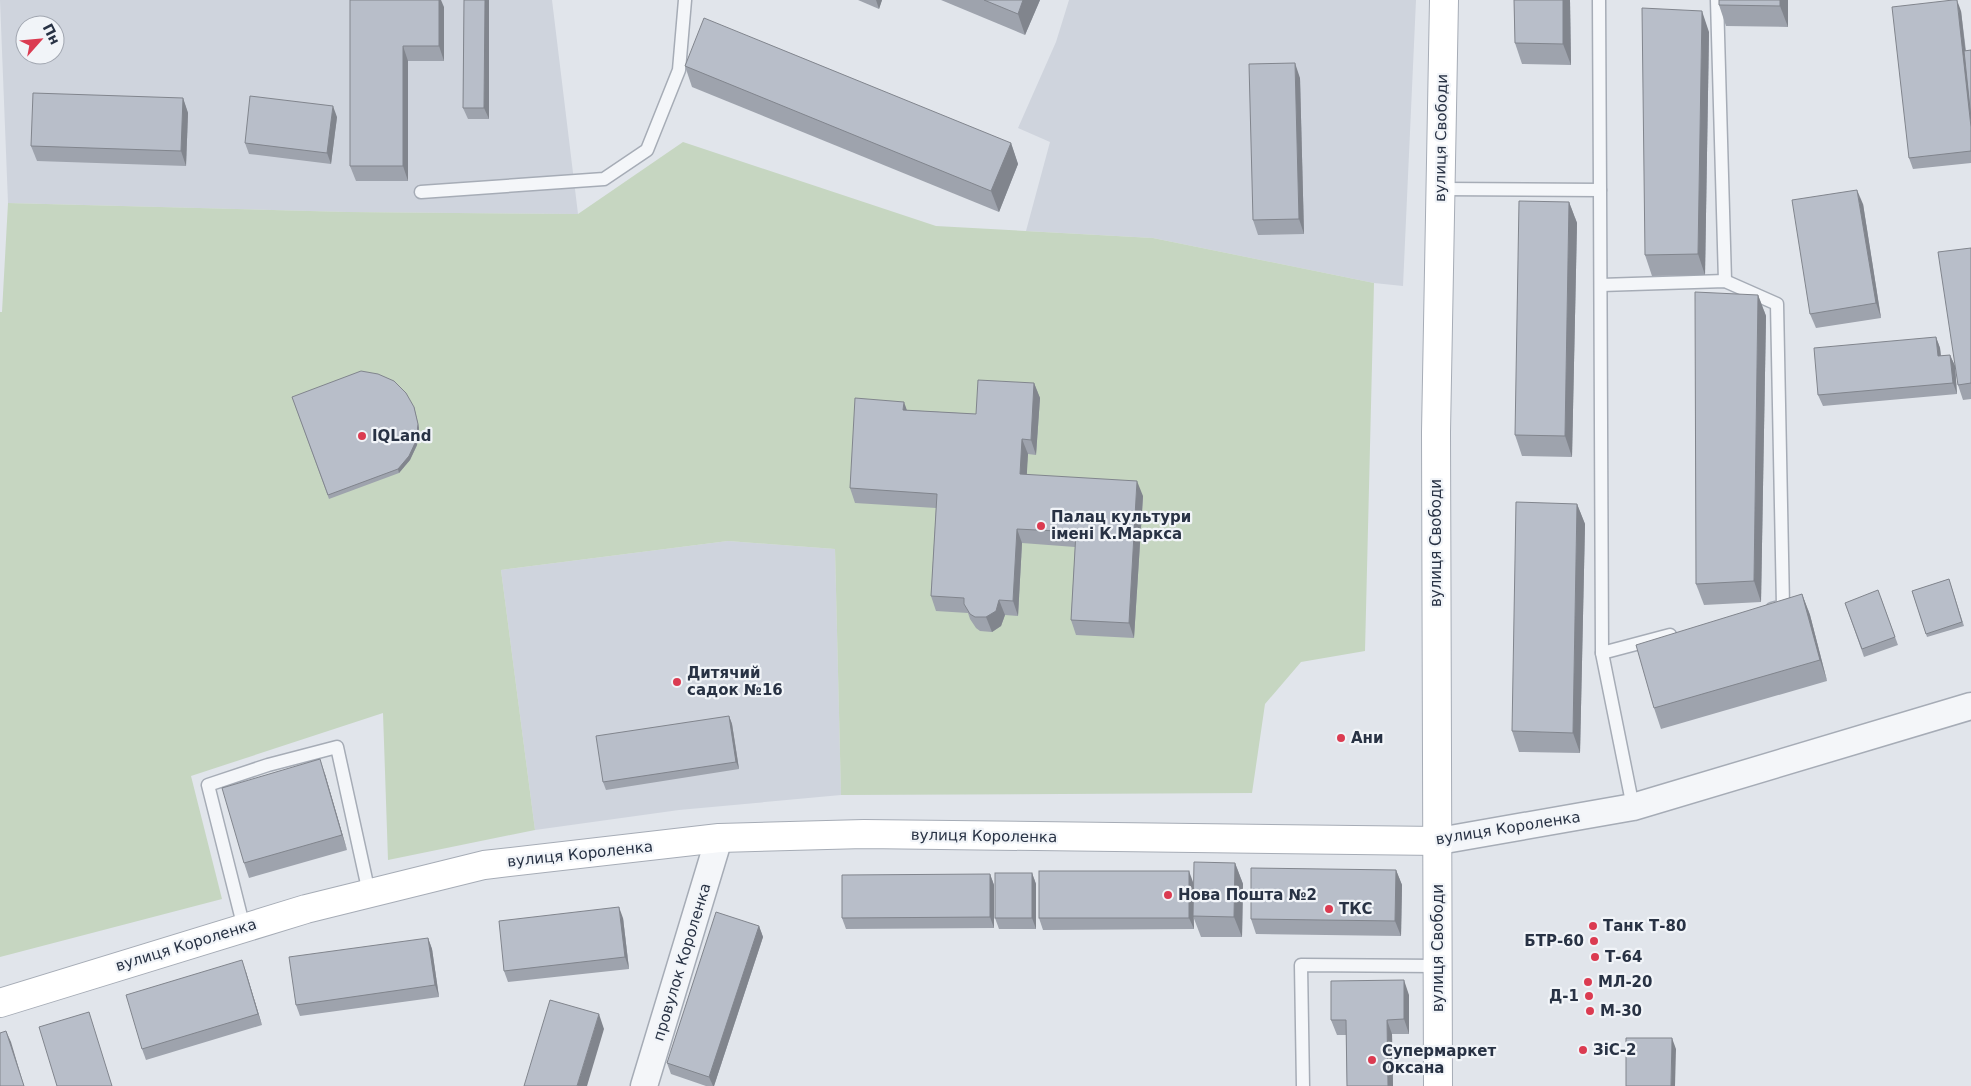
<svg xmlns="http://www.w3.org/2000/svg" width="1971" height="1086" font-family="'DejaVu Sans',sans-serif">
	<rect width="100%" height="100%" fill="#e1e5eb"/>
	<g fill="#cfd4dd" fill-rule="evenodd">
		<path d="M0 0H552L578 214 348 212 8 203ZM25 25H55V55H25Z"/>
		<polygon points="1069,0 1416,0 1403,286 1374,283 1153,238 1026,231 1050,142 1018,128 1056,42"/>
		<polygon points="728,541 835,549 841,795 679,810 535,830 501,570"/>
	</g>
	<polygon fill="#c6d6c1" points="683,142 936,226 1153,238 1374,283 1365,651 1301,662 1265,704 1252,793 841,795 835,549 728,541 501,570 535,830 388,860 383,713 191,776 222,899 0,957 0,312 2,312 8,203 348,212 578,214"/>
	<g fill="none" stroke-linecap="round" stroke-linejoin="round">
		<defs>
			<g id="service">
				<polyline points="1717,0 1725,281"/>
				<polyline points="1440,189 1600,190 1599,0"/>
				<polyline points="1600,190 1602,653 1633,807"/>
				<polyline points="421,192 604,179 647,150 679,70 685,0"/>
				<polyline points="1601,285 1725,281 1777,304 1783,606 1772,609"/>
				<polyline points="1602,653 1670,635"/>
				<polyline points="244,928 208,785 268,765 337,747 369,893"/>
				<polyline points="1303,1086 1301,965 1438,966"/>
			</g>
			<g id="minor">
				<polyline points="1439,841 1633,807 1971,706"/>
				<polyline points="644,1086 719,838"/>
			</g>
			<g id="secondary">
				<polyline points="0,1003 306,909 484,865 719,838 864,834 1439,841"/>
				<polyline points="1438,1086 1436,432 1444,0"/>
			</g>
		</defs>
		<use href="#service" stroke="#a6acb6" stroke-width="15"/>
		<use href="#minor" stroke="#a6acb6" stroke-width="29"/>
		<use href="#secondary" stroke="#a6acb6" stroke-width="30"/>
		<use href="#service" stroke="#f4f6f9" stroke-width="12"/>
		<use href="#minor" stroke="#f4f6f9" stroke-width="26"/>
		<use href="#secondary" stroke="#fff" stroke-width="28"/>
	</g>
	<g fill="#9ea3ad">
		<polygon points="350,0 444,7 444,61 408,61 408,181 356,181 350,166"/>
		<polygon points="464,0 489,0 489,119 468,119 463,108"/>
		<polygon points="858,0 882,0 879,9"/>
		<polygon points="941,0 1040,0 1025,35"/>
		<polygon points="1514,0 1570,0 1571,65 1522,64 1515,43"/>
		<polygon points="1788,0 1788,27 1726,26 1719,5"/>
		<polygon points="1961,11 1966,51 1971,50 1971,163 1913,169 1909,158"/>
		<polygon points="1709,32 1705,275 1652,276 1645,255"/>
		<polygon points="685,66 1011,143 1018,164 999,212 692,87"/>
		<polygon points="1300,78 1304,234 1258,235 1253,220"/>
		<polygon points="183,98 188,113 186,166 37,161 31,146"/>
		<polygon points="337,117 331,164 249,154 245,143"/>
		<polygon points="1569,202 1577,223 1572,457 1522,456 1515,435"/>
		<polygon points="1863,204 1881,318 1816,328 1810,314"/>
		<polygon points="1971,248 1971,399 1963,400 1958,385"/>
		<polygon points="1758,295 1766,316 1761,602 1704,605 1696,584"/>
		<polygon points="1936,337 1940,348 1941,356 1950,355 1955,366 1957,394 1823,406 1818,395"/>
		<polygon points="1034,383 1040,398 1036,455 1028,454 1026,474 1143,496 1134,638 1076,635 1071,620 1075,547 1022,543 1018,616 1005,615 1001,626 992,632 980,631 976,628 970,619 968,613 936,611 931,596 936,508 855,503 850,488 907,410 976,414"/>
		<polygon points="292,397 414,407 419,428 417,445 410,460 399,473 329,499"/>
		<polygon points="1577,504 1585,524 1580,753 1519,752 1512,731"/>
		<polygon points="1949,579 1964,626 1927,637 1912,591"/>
		<polygon points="1802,594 1810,615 1827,681 1661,729 1654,708"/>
		<polygon points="1881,598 1898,645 1864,657 1845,603"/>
		<polygon points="729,716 732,724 739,769 606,790 603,782"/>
		<polygon points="325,774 347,850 249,878 244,863"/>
		<polygon points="1235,863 1243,884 1242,937 1201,937 1193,916 1194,929 1043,930 1039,918 1193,882 1193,915"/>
		<polygon points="1396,870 1402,885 1401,936 1256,934 1251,919"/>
		<polygon points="1032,873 1036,884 1036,929 999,929 995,918"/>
		<polygon points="990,874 994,885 994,928 846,929 842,918"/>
		<polygon points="623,918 629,969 508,982 504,971"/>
		<polygon points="759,926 763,937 714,1086 706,1086 671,1074 667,1063"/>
		<polygon points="428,938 432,949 439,997 300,1016 296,1005"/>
		<polygon points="246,972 262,1025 146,1060 142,1049"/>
		<polygon points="1409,995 1409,1034 1392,1034 1393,1086 1347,1086 1346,1035 1337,1035 1331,1020"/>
	</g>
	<g fill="#81858d">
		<polygon points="439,0 441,0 444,7 444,61 439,46"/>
		<polygon points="485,0 489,0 489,119 484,108"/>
		<polygon points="876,0 882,0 879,9"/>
		<polygon points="1023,0 1040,0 1025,35 1018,14"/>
		<polygon points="1563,0 1570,0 1571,65 1563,44"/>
		<polygon points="1780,0 1788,0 1788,27 1780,6"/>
		<polygon points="1957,0 1961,11 1971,101 1971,127"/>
		<polygon points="1702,11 1709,32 1705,275 1698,254"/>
		<polygon points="403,46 408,61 408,181 403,166"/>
		<polygon points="1295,63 1300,78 1304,234 1299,219"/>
		<polygon points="183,98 188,113 186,166 181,151"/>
		<polygon points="333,106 337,117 331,164 327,153"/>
		<polygon points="1011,143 1018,164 999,212 991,191"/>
		<polygon points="1857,190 1863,204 1881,318 1876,303"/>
		<polygon points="1569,202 1577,223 1572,457 1565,436"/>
		<polygon points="1758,295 1766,316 1761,602 1754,581"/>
		<polygon points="1936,337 1940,348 1942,367 1938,356"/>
		<polygon points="1950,355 1955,366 1957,394 1953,383"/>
		<polygon points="1034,383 1040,398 1036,455 1031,440"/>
		<polygon points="904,402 909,416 903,410"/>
		<polygon points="414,407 419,428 417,445 410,460 399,473 398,469"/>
		<polygon points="1022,439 1028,454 1026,489 1020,474"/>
		<polygon points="1137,481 1143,496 1134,638 1129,623"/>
		<polygon points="1577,504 1585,524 1580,753 1573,733"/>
		<polygon points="1017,529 1022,543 1018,616 1013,601"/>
		<polygon points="1802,594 1810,615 1827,681 1820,660"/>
		<polygon points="999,600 1005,615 1001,626 992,632 986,617"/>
		<polygon points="729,716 732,724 739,769 736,762"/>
		<polygon points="320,759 325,774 347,850 342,835"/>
		<polygon points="1235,863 1243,884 1242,937 1234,917"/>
		<polygon points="1396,870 1402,885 1401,936 1395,921"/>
		<polygon points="1189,871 1193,882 1194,929 1189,918"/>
		<polygon points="1032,873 1036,884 1036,929 1032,918"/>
		<polygon points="990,874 994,885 994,928 990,917"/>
		<polygon points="619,907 623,918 629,969 625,957"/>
		<polygon points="759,926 763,937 714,1086 713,1086 709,1077"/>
		<polygon points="428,938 432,949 439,997 435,985"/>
		<polygon points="242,960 246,972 262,1025 258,1014"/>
		<polygon points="1404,980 1409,995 1409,1034 1404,1019"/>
		<polygon points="599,1014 604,1029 587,1086 577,1086"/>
		<polygon points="1387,1020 1392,1034 1393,1086 1388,1086"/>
		<polygon points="6,1031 11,1042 24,1086"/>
		<polygon points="1672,1038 1676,1049 1675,1086 1671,1086"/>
	</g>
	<g fill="#b8bec9" stroke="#81858d">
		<polygon points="350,0 439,0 439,46 403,46 403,166 350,166"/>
		<polygon points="464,0 485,0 484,108 463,108"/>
		<polygon points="984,0 1023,0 1018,14"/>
		<polygon points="1514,0 1563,0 1563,44 1515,43"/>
		<polygon points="1719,0 1780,0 1780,6 1719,5"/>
		<polygon points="1953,0 1957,0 1971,127 1971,151 1909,158 1892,7"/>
		<polygon points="1642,8 1702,11 1698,254 1645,255"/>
		<polygon points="704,18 1011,143 991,191 685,66"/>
		<polygon points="1971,50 1971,118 1964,51"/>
		<polygon points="1295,63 1299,219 1253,220 1249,64"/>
		<polygon points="33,93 183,98 181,151 31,146"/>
		<polygon points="250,96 333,106 327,153 245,143"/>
		<polygon points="1857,190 1876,303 1810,314 1792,200"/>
		<polygon points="1519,201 1569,202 1565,436 1515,435"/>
		<polygon points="1971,248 1971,383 1958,385 1938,252"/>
		<polygon points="1695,292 1758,295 1754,581 1696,584"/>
		<polygon points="1936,337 1938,356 1950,355 1953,383 1818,395 1814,348"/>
		<polygon points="361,371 378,374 394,381 406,393 414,407 418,424 416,441 409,456 398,469 328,495 292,397"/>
		<polygon points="978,380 1034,383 1031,440 1022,439 1020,474 1137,481 1129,623 1071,620 1076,532 1017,529 1013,601 999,600 996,611 986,617 975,617 970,614 964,604 964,598 931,596 937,494 850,488 855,398 904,402 903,410 976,414"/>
		<polygon points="1516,502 1577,504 1573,733 1512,731"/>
		<polygon points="1949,579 1962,622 1926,634 1912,591"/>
		<polygon points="1878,590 1895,637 1862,649 1845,603"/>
		<polygon points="1802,594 1820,660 1654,708 1636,645"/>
		<polygon points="729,716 736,762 603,782 596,736"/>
		<polygon points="320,759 342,835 244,863 222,788"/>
		<polygon points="1194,862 1235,863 1234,917 1193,916"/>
		<polygon points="1251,868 1396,870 1395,921 1251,919"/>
		<rect x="1039" y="871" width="150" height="47"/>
		<rect x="995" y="873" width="37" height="45"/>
		<polygon points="990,874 990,917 842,918 842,875"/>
		<polygon points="619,907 625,957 504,971 499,921"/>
		<polygon points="716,912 759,926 709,1077 667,1063"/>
		<polygon points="428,938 435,985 296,1005 289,957"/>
		<polygon points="242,960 258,1014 142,1049 126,995"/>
		<polygon points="1404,980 1404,1019 1387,1020 1388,1086 1347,1086 1346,1020 1331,1020 1331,981"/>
		<polygon points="550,1000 599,1014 577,1086 524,1086"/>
		<polygon points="89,1012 112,1086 57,1086 39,1027"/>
		<polygon points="6,1031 24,1086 0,1086 0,1033"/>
		<polygon points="1626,1038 1672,1038 1671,1086 1626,1086"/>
	</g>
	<g fill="#db3b51" stroke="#f1f4f8" stroke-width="2">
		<circle cx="362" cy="436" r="5"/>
		<circle cx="1041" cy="526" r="5"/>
		<circle cx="677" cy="682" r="5"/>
		<circle cx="1341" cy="738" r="5"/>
		<circle cx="1168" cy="895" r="5"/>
		<circle cx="1329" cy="909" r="5"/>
		<circle cx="1593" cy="926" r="5"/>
		<circle cx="1594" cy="941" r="5"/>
		<circle cx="1595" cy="957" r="5"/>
		<circle cx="1588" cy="982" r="5"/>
		<circle cx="1589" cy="996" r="5"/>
		<circle cx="1590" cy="1011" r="5"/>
		<circle cx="1583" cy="1050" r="5"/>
		<circle cx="1372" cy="1060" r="5"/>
	</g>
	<g text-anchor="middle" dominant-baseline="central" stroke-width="4.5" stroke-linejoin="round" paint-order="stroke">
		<g font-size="15" fill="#283244" stroke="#f1f4f8">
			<text transform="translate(1441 138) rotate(-89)">вулиця Свободи</text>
			<text transform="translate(1436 543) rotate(-90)">вулиця Свободи</text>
			<text transform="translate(1508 828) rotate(-9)">вулиця Короленка</text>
			<text transform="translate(984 836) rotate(1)">вулиця Короленка</text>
			<text transform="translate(580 854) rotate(-6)">вулиця Короленка</text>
			<text transform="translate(186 945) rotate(-17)">вулиця Короленка</text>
			<text transform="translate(1438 948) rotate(-90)">вулиця Свободи</text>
			<text transform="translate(682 962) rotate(-73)">провулок Короленка</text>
		</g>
		<g font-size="15" font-weight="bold" fill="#283244" stroke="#f1f4f8" text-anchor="start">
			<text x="372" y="436">IQLand</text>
			<text x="1051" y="517">Палац культури<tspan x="1051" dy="17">імені К.Маркса</tspan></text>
			<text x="687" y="673">Дитячий<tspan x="687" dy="17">садок №16</tspan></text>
			<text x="1351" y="738">Ани</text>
			<text x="1178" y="895">Нова Пошта №2</text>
			<text x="1339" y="909">ТКС</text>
			<text x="1603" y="926">Танк Т-80</text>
			<text x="1584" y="941" text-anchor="end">БТР-60</text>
			<text x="1605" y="957">Т-64</text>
			<text x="1598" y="982">МЛ-20</text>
			<text x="1579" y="996" text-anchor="end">Д-1</text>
			<text x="1600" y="1011">М-30</text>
			<text x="1593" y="1050">ЗіС-2</text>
			<text x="1382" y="1051">Супермаркет<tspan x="1382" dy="17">Оксана</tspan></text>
		</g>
	</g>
	<g transform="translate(40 40) rotate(63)"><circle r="24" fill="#f1f4f8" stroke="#a1a6b0"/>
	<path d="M0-4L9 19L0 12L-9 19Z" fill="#db3b51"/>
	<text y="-8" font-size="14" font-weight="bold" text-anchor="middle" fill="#283244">Пн</text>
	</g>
</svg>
